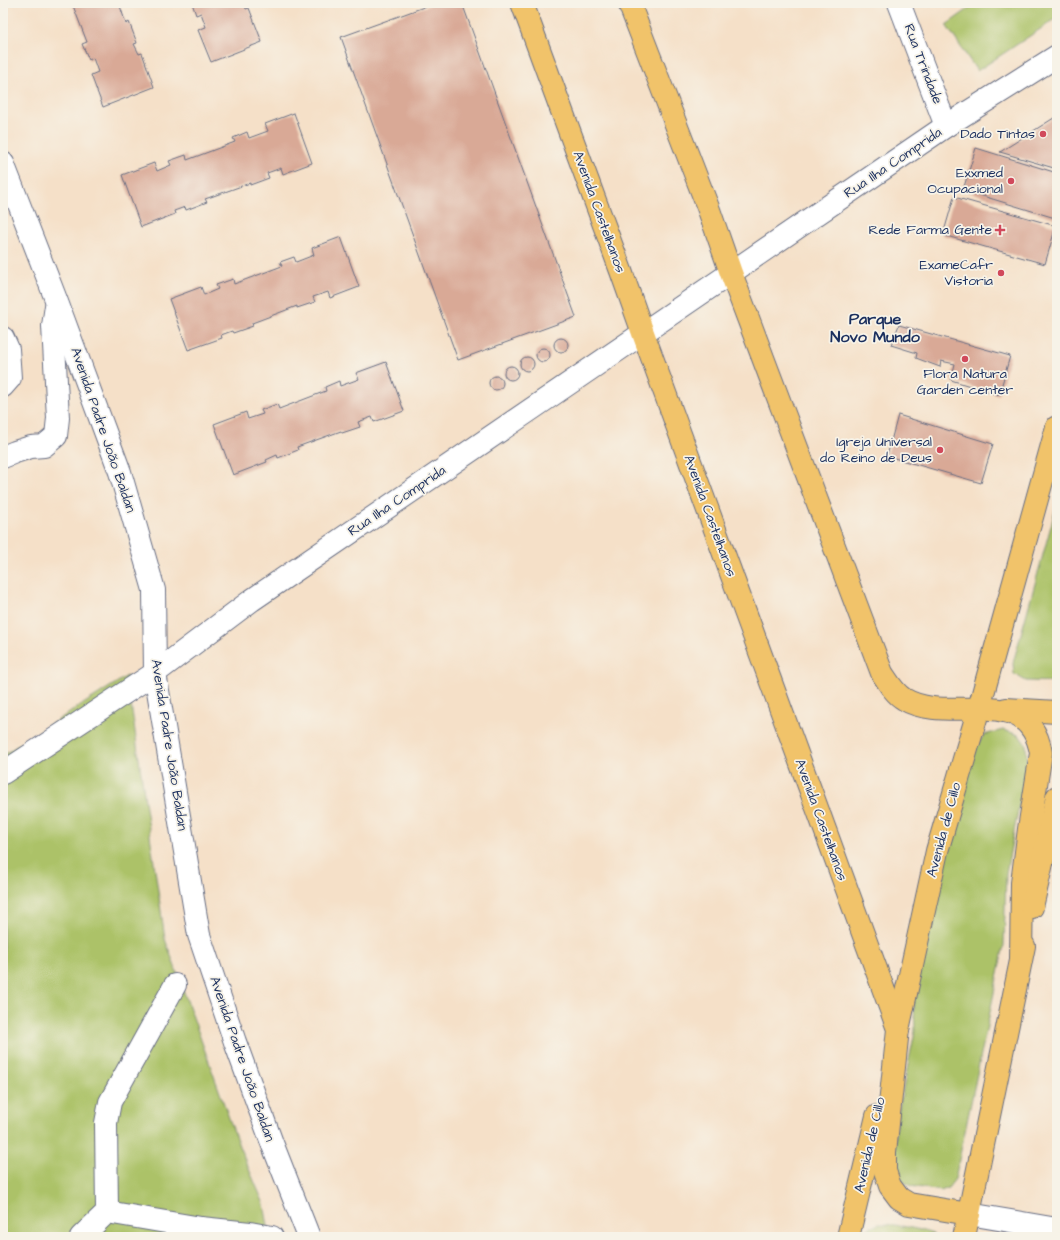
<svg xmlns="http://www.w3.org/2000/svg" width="1060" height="1240" font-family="'Architects Daughter',sans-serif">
	<rect width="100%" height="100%" fill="#f7f3e8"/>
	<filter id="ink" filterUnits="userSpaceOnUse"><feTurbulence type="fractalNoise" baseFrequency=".025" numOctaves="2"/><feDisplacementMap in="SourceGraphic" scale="8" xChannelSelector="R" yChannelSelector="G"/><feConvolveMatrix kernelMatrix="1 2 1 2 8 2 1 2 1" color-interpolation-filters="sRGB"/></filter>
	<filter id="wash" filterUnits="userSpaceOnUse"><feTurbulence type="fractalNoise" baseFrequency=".012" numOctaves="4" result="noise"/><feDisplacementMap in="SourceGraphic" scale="16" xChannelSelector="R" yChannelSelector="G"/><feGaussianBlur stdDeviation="0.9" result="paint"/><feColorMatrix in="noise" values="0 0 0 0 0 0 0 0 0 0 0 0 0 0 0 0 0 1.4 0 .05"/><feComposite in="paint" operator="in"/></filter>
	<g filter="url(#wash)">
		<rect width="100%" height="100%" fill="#f5e0c8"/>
		<g fill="#acc267" stroke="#647862">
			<polygon points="977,3 1057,3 1057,18 977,71 946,25"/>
			<polygon points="1057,504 1057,682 1026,681 1014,674 1013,663"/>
			<polygon points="127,676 165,939 239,1146 264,1204 270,1237 3,1237 3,755"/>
			<polygon points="1003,730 1019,735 1026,745 1027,764 1006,873 1004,945 955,1179 948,1188 941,1191 911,1186 904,1182 894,1170 896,1123 915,1031 913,984 973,751 984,735"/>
			<path d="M878 1224C896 1224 916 1228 933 1234L934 1237H862L866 1230Z"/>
		</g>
		<g id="blocks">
			<g fill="#d9a996">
				<polygon points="72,3 119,3 126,24 129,22 137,43 134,44 139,54 142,53 154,87 103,107 91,75 98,72 93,58 89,60 82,44 87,42"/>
				<polygon points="192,3 244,3 246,9 249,8 262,42 211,62 198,30 206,27 201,13 196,15"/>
				<polygon points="435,3 462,3 576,317 458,360 341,37"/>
				<polygon points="294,113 312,163 283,174 281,168 267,173 269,178 250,185 250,183 205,199 207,202 186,210 185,207 174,211 175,214 141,227 122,175 154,163 157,171 171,165 169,161 186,155 187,160 235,142 233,138 247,132 249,138 268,131 265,124"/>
				<polygon points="1057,116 1057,169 1000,152"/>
				<polygon points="976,148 1057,173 1057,213 1055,218 963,190"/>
				<polygon points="954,197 1056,226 1045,264 943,235"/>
				<polygon points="341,237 359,287 330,298 328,292 313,297 315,302 297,308 297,306 268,317 252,323 253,326 233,333 232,331 221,335 222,338 188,350 169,299 201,287 204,295 218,289 216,285 233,279 234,284 282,266 280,262 294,257 296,262 314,255 312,248"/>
				<polygon points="899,325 1010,356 999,395 951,380 955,364 941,361 940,367 916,358 917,353 891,345"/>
				<circle cx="561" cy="345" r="7"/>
				<circle cx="543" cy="355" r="7"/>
				<circle cx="527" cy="364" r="7"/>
				<polygon points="386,362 404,411 374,422 372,417 358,422 360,427 342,433 341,431 297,447 298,450 278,458 277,455 266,460 267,462 233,475 214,424 246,412 248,419 263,414 261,410 277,404 279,409 326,391 325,387 339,381 340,386 359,379 356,373"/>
				<circle cx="511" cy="373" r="7"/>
				<circle cx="496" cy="383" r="7"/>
				<polygon points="898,415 993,444 981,483 887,456"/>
			</g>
		</g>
	</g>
	<g filter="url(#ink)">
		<use href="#blocks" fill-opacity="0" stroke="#676d83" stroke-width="1"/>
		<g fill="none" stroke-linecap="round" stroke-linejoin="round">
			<defs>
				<g id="minor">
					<polyline points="899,3 946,126"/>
					<polyline points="3,163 57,302 120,472 154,590 155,673 199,935 235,1042 272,1143 309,1237"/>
					<polyline points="3,338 8,349 10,378 3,386"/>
					<polyline points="3,457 15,452 31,447 44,446 56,436 58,418 53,326 56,306"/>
					<polyline points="3,773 155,673 252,600 946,126 1057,56"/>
					<polyline points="107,1212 201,1228 250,1233 272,1237"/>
					<polyline points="969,1214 1057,1229"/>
					<polyline points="81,1237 107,1212 106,1123 110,1102 175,985"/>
				</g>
				<g id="major">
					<polyline points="522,3 621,271 643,333 898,1029 885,1152 885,1171 890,1186 899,1198 909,1204 969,1214"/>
					<path d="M629 3 709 210 731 273 882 673C888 682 895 694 904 699 948 726 1029 680 1041 753L1029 829 1022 883 1021 960"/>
					<polyline points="1006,709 1057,712"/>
					<polyline points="1032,907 1057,797"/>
					<polyline points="898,1030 937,851 979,708 1057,427"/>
					<polyline points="848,1237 877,1116"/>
					<polyline points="964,1237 1024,946"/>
				</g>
			</defs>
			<use href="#minor" stroke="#676d83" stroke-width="24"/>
			<use href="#major" stroke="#676d83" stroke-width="24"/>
			<use href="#minor" stroke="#fff" stroke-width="22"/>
			<use href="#major" stroke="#f1c36a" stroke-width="22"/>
		</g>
	</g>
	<g fill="#d1495b" stroke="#f7f3e8" stroke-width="1.5">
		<circle cx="1043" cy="134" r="4"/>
		<circle cx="1011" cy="181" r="4"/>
		<path d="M998 224h4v4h4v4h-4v4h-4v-4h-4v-4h4z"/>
		<circle cx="1001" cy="273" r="4"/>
		<circle cx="965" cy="359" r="4"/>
		<circle cx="940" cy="450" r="4"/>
	</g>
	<g text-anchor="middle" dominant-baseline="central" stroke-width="3.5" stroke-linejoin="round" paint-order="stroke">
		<g font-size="14" fill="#1b2f5e" stroke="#f7f3e8">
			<text transform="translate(923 64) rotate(69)">Rua Trindade</text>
			<text transform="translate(893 163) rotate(-34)">Rua Ilha Comprida</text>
			<text transform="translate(599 212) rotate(70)">Avenida Castelhanos</text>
			<text transform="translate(103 430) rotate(71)">Avenida Padre João Baldan</text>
			<text transform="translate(397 501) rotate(-34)">Rua Ilha Comprida</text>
			<text transform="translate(710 516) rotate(70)">Avenida Castelhanos</text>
			<text transform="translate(169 745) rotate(81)">Avenida Padre João Baldan</text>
			<text transform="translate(821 820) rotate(70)">Avenida Castelhanos</text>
			<text transform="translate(944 830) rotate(-75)">Avenida de Cillo</text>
			<text transform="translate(242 1059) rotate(71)">Avenida Padre João Baldan</text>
			<text transform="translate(870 1145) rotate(-77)">Avenida de Cillo</text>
		</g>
		<g font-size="14" fill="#1b2f5e" stroke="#f7f3e8" text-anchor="end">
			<text x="1035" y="134">Dado Tintas</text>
			<text x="1003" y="173">Exxmed<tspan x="1003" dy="16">Ocupacional</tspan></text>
			<text x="992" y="230">Rede Farma Gente</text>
			<text x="993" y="265">ExameCafr<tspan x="993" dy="16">Vistoria</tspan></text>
			<text x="965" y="374" text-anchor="middle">Flora Natura<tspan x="965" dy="16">Garden center</tspan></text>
			<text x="932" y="442">Igreja Universal<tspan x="932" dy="16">do Reino de Deus</tspan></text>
		</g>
		<g font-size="16" font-weight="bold" fill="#1b2f5e" stroke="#f7f3e8">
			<text x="875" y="319">Parque<tspan x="875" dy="18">Novo Mundo</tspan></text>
		</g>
	</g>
	<rect width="1060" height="1240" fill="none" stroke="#f7f3e8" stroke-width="16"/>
</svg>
